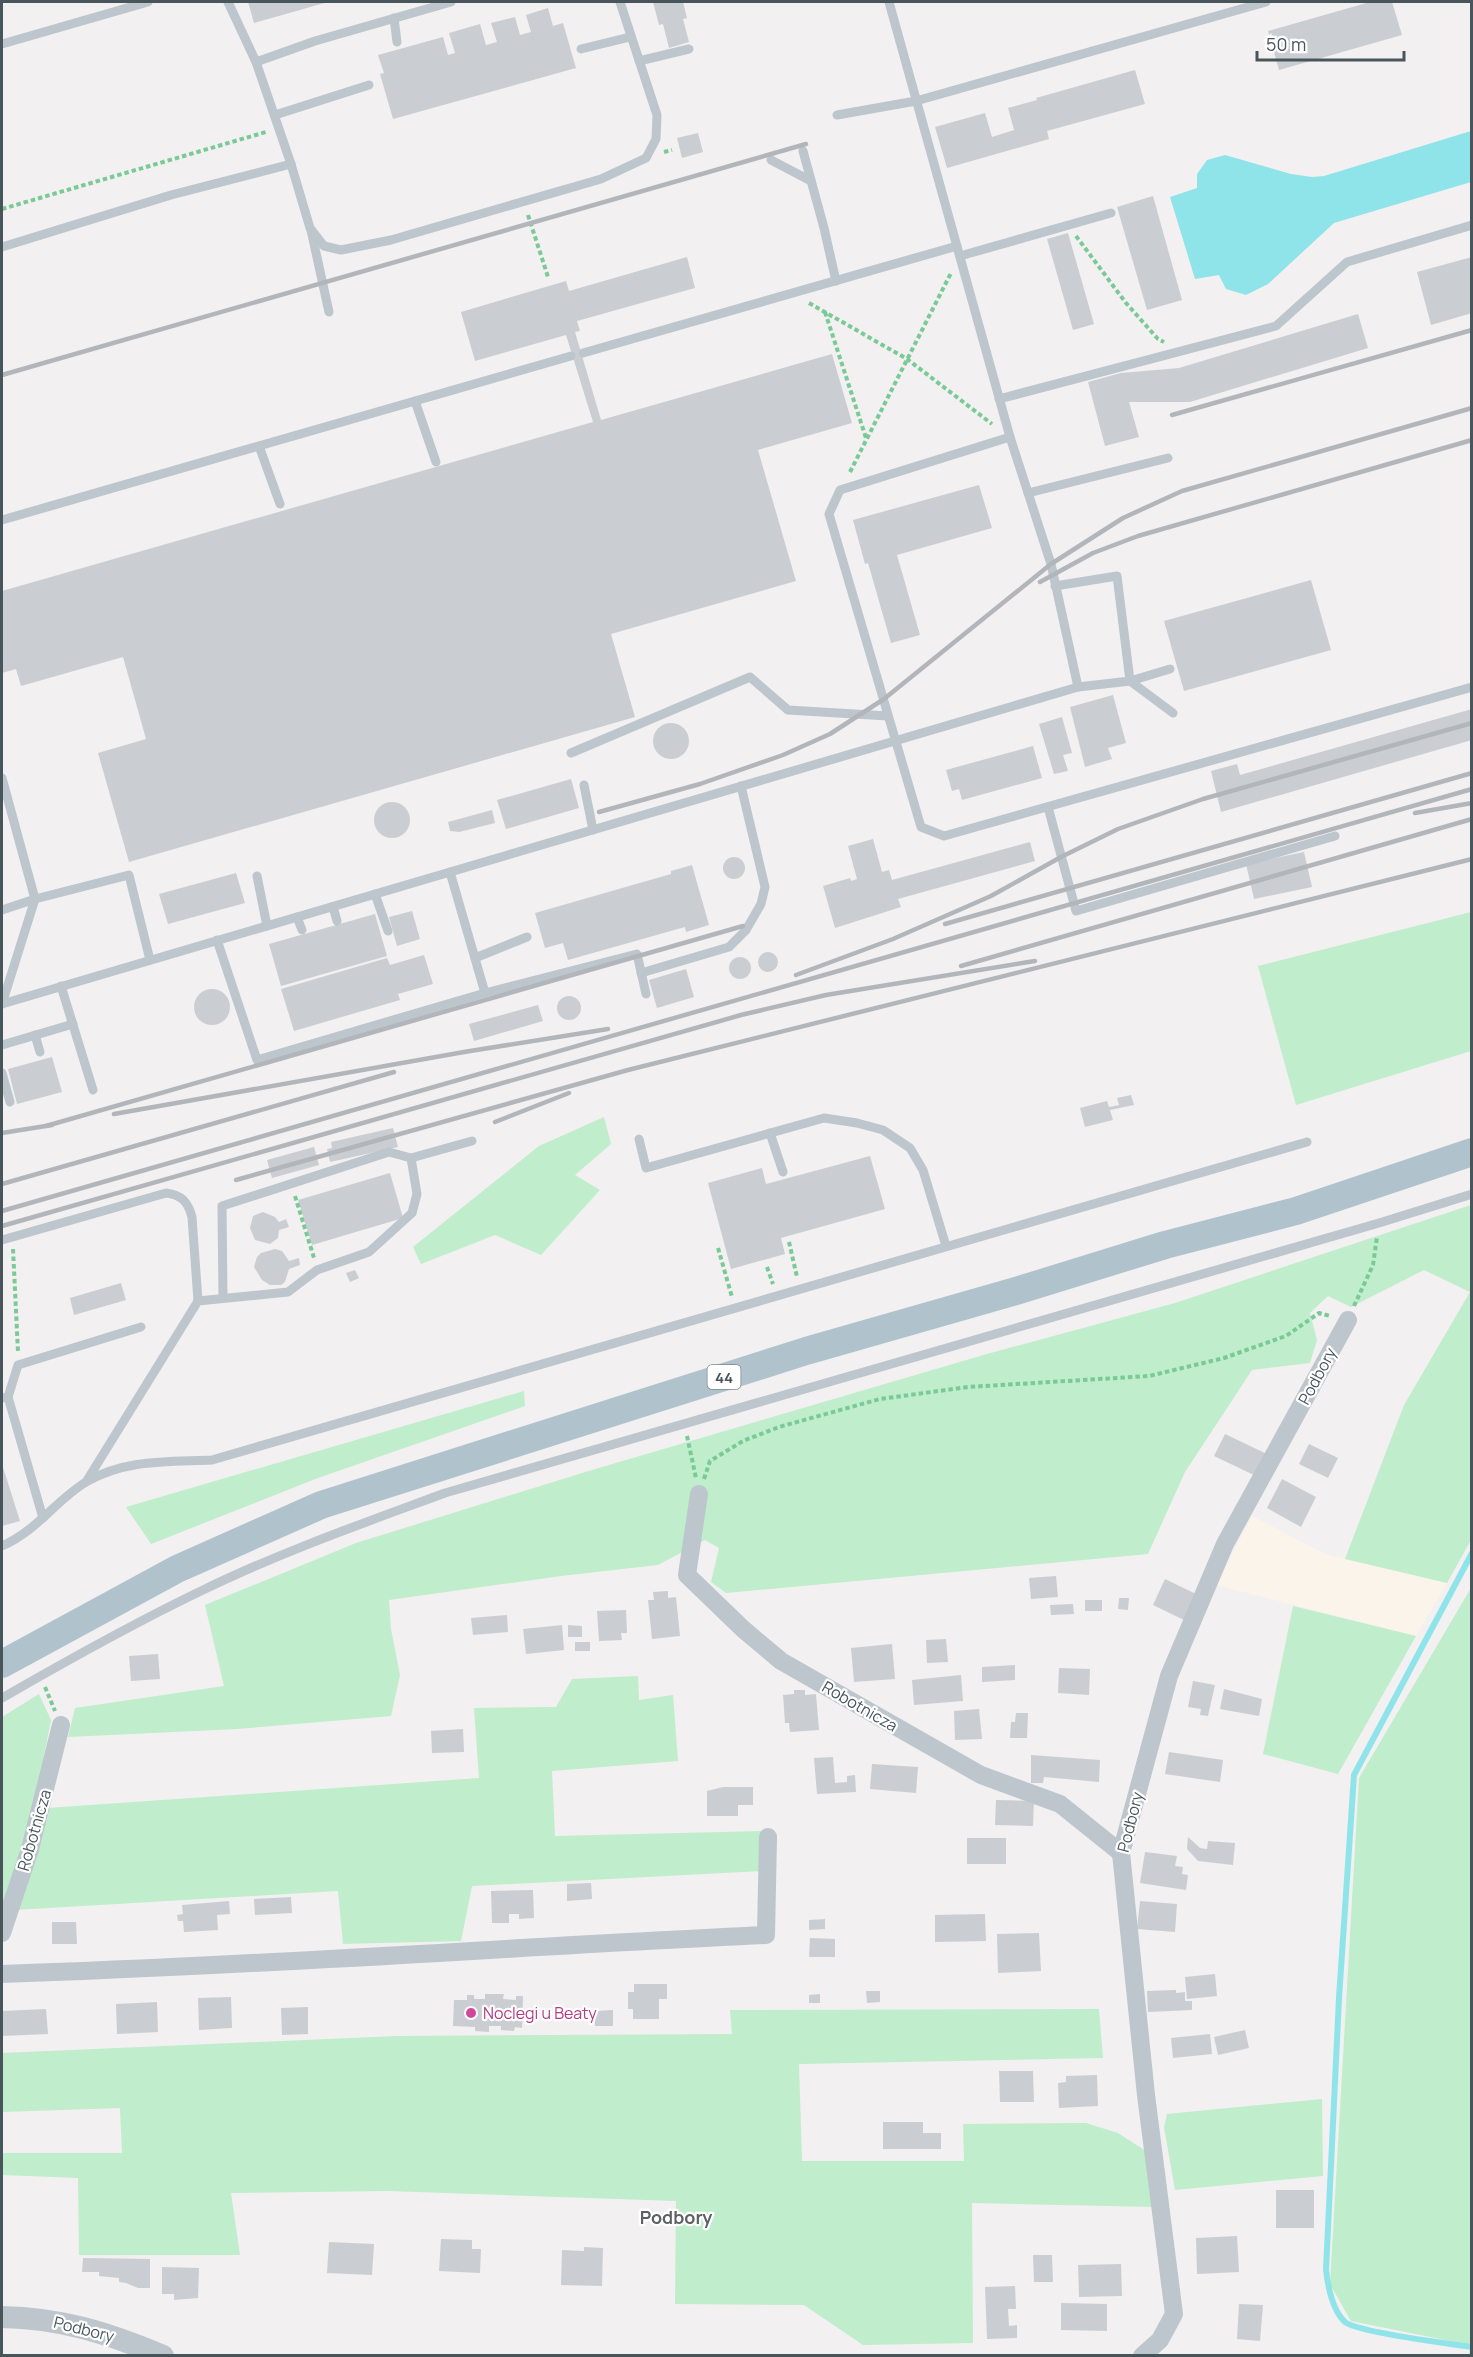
<svg xmlns="http://www.w3.org/2000/svg" width="1473" height="2357" font-family="Manrope,sans-serif">
	<rect width="100%" height="100%" fill="#f2f0f0"/>
	<polygon fill="#fbf4ea" points="1252,1516 1325,1554 1447,1583 1416,1636 1216,1585"/>
	<g fill="#c0edcb">
		<polygon points="1471,912 1471,1051 1296,1105 1258,966"/>
		<polygon points="604,1117 611,1144 575,1175 600,1190 541,1255 495,1235 421,1264 413,1247 539,1146"/>
		<polygon points="1471,1205 1471,1540 1447,1583 1345,1559 1404,1405 1470,1292 1424,1270 1351,1307 1328,1296 1310,1313 1317,1340 1310,1363 1252,1370 1185,1472 1148,1554 726,1593 711,1582 719,1548 705,1540 658,1565 561,1576 389,1600 391,1629 400,1675 391,1716 237,1729 68,1737 75,1708 224,1686 205,1605 356,1543 592,1470 987,1354 1175,1303"/>
		<polygon points="524,1391 525,1406 318,1478 151,1544 126,1507"/>
		<polygon points="1471,1588 1472,2355 1469,2356 1470,2345 1351,2321 1330,2284 1359,1778"/>
		<polygon points="1293,1606 1416,1636 1338,1774 1263,1754"/>
		<polygon points="638,1676 639,1700 673,1695 678,1761 552,1771 555,1836 763,1831 762,1871 472,1886 461,1941 343,1944 338,1891 15,1910 47,1808 479,1778 474,1708 556,1707 572,1679"/>
		<polygon points="39,1694 51,1720 26,1847 2,1911 2,1717"/>
		<polygon points="1099,2009 1103,2058 799,2064 802,2161 964,2161 963,2124 1086,2123 1118,2133 1146,2151 1157,2207 972,2203 973,2343 863,2345 804,2305 675,2304 676,2201 388,2191 231,2193 240,2255 79,2255 78,2178 2,2175 2,2153 122,2153 120,2108 2,2112 2,2053 397,2036 732,2034 730,2010"/>
		<polygon points="1322,2099 1323,2176 1175,2190 1164,2127 1167,2114"/>
	</g>
	<polygon fill="#8fe4e9" points="1471,131 1471,182 1334,223 1268,284 1246,295 1226,289 1219,275 1195,279 1170,197 1197,188 1197,174 1207,160 1225,155 1291,174 1312,177 1324,176"/>
	<g fill="none" stroke-linecap="round" stroke-linejoin="round">
		<path stroke="#8fe4e9" stroke-width="6" d="M1472 1553 1354 1775 1339 1998 1326 2270C1328 2287 1332 2310 1345 2322 1357 2332 1450 2344 1472 2347"/>
	</g>
	<g fill="#caced2">
		<polygon points="248,2 328,2 254,23"/>
		<polygon points="653,2 683,2 687,18 683,19 689,42 669,48 663,24 659,25"/>
		<polygon points="1370,2 1392,2 1402,35 1279,70 1268,31"/>
		<polygon points="548,8 553,26 563,23 576,68 393,119 380,74 384,73 378,55 443,37 448,55 455,53 449,33 480,24 486,45 497,42 491,23 515,17 520,35 531,32 526,15"/>
		<polygon points="1135,70 1145,104 1047,131 1049,139 947,168 935,127 985,113 992,137 1014,130 1008,108 1037,100 1036,98"/>
		<polygon points="698,133 703,152 682,158 677,138"/>
		<polygon points="1153,196 1182,300 1147,310 1117,207"/>
		<polygon points="1068,233 1094,324 1073,330 1047,239"/>
		<polygon points="687,257 695,288 577,321 580,331 575,332 601,420 832,354 852,423 758,450 796,581 611,634 635,717 129,862 98,753 146,739 123,657 21,686 16,669 2,673 2,591 593,422 566,335 475,361 461,312 566,281 569,291"/>
		<polygon points="1472,257 1472,313 1431,325 1417,272"/>
		<polygon points="1358,314 1368,348 1190,402 1129,402 1139,437 1105,446 1088,382 1121,373 1179,368"/>
		<polygon points="979,485 992,528 897,555 920,635 891,643 868,563 865,564 853,520"/>
		<polygon points="1311,580 1331,650 1184,691 1164,621"/>
		<polygon points="1113,695 1126,743 1108,748 1112,759 1085,767 1070,707"/>
		<polygon points="1472,709 1472,740 1221,812 1211,771 1237,764 1240,775"/>
		<polygon points="1062,717 1072,753 1063,755 1068,771 1054,774 1039,724"/>
		<circle cx="671" cy="741" r="18"/>
		<polygon points="1033,746 1042,778 962,800 959,789 952,791 946,770"/>
		<polygon points="571,779 579,808 506,829 497,800"/>
		<circle cx="392" cy="820" r="18"/>
		<polygon points="492,810 495,823 459,832 450,831 448,822"/>
		<polygon points="873,839 882,872 889,870 892,880 1030,842 1035,861 898,899 901,907 835,928 823,886 850,878 851,881 857,879 848,846"/>
		<polygon points="1304,852 1312,887 1254,899 1246,864"/>
		<circle cx="734" cy="868" r="11"/>
		<polygon points="692,865 709,925 686,932 685,927 568,960 563,943 545,948 535,913 671,874 671,871"/>
		<polygon points="236,873 245,903 168,924 159,894"/>
		<polygon points="412,911 420,939 397,946 389,917"/>
		<polygon points="375,914 387,956 281,986 269,944"/>
		<circle cx="768" cy="962" r="10"/>
		<polygon points="424,955 433,984 398,994 400,1000 294,1031 281,989 387,958 390,965"/>
		<circle cx="740" cy="968" r="11"/>
		<polygon points="686,969 694,997 657,1008 649,980"/>
		<circle cx="212" cy="1007" r="18"/>
		<circle cx="569" cy="1008" r="12"/>
		<polygon points="538,1005 543,1021 474,1041 469,1024"/>
		<polygon points="52,1057 62,1092 17,1104 8,1069"/>
		<polygon points="1131,1095 1134,1105 1110,1110 1113,1120 1085,1127 1080,1108 1107,1101 1109,1107 1119,1105 1117,1098"/>
		<polygon points="393,1128 398,1147 330,1162 327,1149 332,1148 331,1142"/>
		<polygon points="314,1147 319,1165 272,1178 267,1160"/>
		<polygon points="870,1156 885,1209 781,1238 785,1254 731,1269 708,1183 762,1168 766,1184"/>
		<polygon points="390,1173 403,1218 312,1245 298,1200"/>
		<polygon points="263,1212 275,1217 279,1222 286,1219 289,1227 279,1230 278,1238 270,1244 255,1240 250,1228 253,1216"/>
		<polygon points="275,1249 282,1251 289,1261 299,1258 300,1265 289,1269 285,1282 281,1285 270,1285 262,1280 254,1267 257,1257 261,1253"/>
		<polygon points="355,1270 359,1278 350,1282 346,1273"/>
		<polygon points="121,1283 126,1300 74,1315 70,1298"/>
		<polygon points="1225,1434 1269,1455 1258,1477 1214,1456"/>
		<polygon points="1309,1444 1338,1458 1328,1478 1299,1464"/>
		<polygon points="2,1464 20,1521 2,1526"/>
		<polygon points="1282,1479 1316,1497 1301,1527 1267,1508"/>
		<polygon points="1056,1576 1058,1597 1031,1599 1029,1578"/>
		<polygon points="1165,1579 1196,1594 1184,1620 1153,1605"/>
		<polygon points="668,1591 668,1598 676,1597 680,1636 652,1639 648,1600 654,1600 653,1592"/>
		<polygon points="1119,1598 1129,1598 1128,1610 1118,1609"/>
		<rect x="1085" y="1600" width="17" height="11"/>
		<polygon points="1073,1604 1074,1614 1051,1615 1050,1605"/>
		<polygon points="626,1610 627,1633 621,1633 622,1640 599,1641 597,1611"/>
		<polygon points="507,1615 508,1632 473,1635 471,1618"/>
		<polygon points="562,1625 564,1650 526,1654 523,1629"/>
		<polygon points="568,1625 582,1626 582,1637 568,1637"/>
		<polygon points="946,1639 948,1662 927,1663 926,1640"/>
		<rect x="575" y="1642" width="15" height="9"/>
		<polygon points="892,1644 895,1679 854,1682 851,1648"/>
		<polygon points="158,1654 160,1679 131,1681 129,1656"/>
		<polygon points="1015,1665 1015,1680 982,1682 982,1667"/>
		<polygon points="1059,1668 1090,1669 1089,1695 1058,1693"/>
		<polygon points="961,1675 963,1701 914,1705 912,1680"/>
		<polygon points="1193,1681 1215,1685 1208,1716 1200,1715 1201,1709 1188,1707"/>
		<polygon points="1224,1689 1262,1699 1259,1716 1220,1709"/>
		<polygon points="794,1690 805,1690 805,1695 816,1694 819,1730 790,1732 789,1723 785,1723 783,1695 794,1694"/>
		<polygon points="979,1709 982,1739 955,1740 954,1711"/>
		<polygon points="1016,1713 1028,1713 1027,1738 1010,1738 1011,1722 1015,1722"/>
		<polygon points="463,1729 464,1752 432,1753 431,1731"/>
		<polygon points="1169,1752 1223,1760 1220,1782 1165,1774"/>
		<polygon points="1031,1755 1100,1760 1099,1782 1044,1777 1043,1783 1031,1783"/>
		<polygon points="833,1757 835,1783 847,1782 847,1776 855,1775 856,1792 817,1794 814,1758"/>
		<polygon points="872,1764 918,1767 916,1793 870,1789"/>
		<polygon points="723,1787 753,1787 753,1805 738,1805 738,1816 707,1816 707,1791"/>
		<polygon points="996,1800 1034,1801 1033,1826 995,1825"/>
		<polygon points="1188,1837 1200,1848 1207,1849 1208,1841 1235,1843 1233,1865 1198,1861 1187,1849"/>
		<rect x="967" y="1838" width="39" height="26"/>
		<polygon points="1145,1852 1177,1856 1175,1866 1183,1867 1182,1874 1188,1875 1186,1890 1140,1883"/>
		<polygon points="591,1883 592,1899 567,1901 567,1884"/>
		<polygon points="533,1890 534,1918 519,1919 519,1914 509,1914 509,1923 492,1923 491,1891"/>
		<polygon points="291,1897 292,1913 255,1915 254,1899"/>
		<polygon points="229,1901 230,1914 217,1915 218,1930 184,1932 183,1921 178,1921 177,1915 183,1914 182,1905"/>
		<polygon points="1140,1901 1177,1904 1175,1932 1137,1929"/>
		<polygon points="985,1914 986,1941 935,1942 935,1915"/>
		<polygon points="825,1919 825,1929 809,1930 809,1920"/>
		<polygon points="52,1922 76,1922 77,1944 52,1944"/>
		<polygon points="1039,1933 1041,1971 998,1973 997,1934"/>
		<polygon points="810,1938 835,1939 835,1957 809,1957"/>
		<polygon points="1215,1974 1217,1996 1187,1999 1185,1977"/>
		<polygon points="634,1984 667,1984 667,1999 659,1999 659,2019 633,2019 633,2009 628,2009 628,1992 634,1992"/>
		<polygon points="1176,1990 1176,1993 1185,1992 1185,2001 1192,2001 1192,2010 1148,2012 1147,1991"/>
		<polygon points="866,1991 880,1991 880,2002 867,2003"/>
		<polygon points="485,1994 504,1994 503,1999 516,2000 516,1996 523,1996 522,2028 515,2027 514,2031 501,2030 501,2026 489,2026 489,2032 475,2031 475,2027 453,2026 454,2000 467,2000 467,1995 474,1995 474,1999 485,1999"/>
		<polygon points="820,1994 820,2003 809,2003 809,1995"/>
		<polygon points="231,1997 232,2028 199,2030 198,1998"/>
		<polygon points="157,2002 158,2032 117,2034 116,2004"/>
		<polygon points="308,2007 308,2034 282,2035 281,2008"/>
		<polygon points="46,2009 48,2034 2,2036 2,2011"/>
		<polygon points="613,2010 613,2026 595,2026 595,2011"/>
		<polygon points="1245,2030 1249,2048 1218,2055 1214,2037"/>
		<polygon points="1210,2034 1212,2054 1173,2058 1171,2038"/>
		<polygon points="999,2071 1033,2071 1034,2102 1000,2102"/>
		<polygon points="1097,2075 1098,2106 1059,2108 1058,2083 1066,2082 1066,2076"/>
		<polygon points="883,2122 923,2122 923,2133 941,2133 941,2149 883,2149"/>
		<rect x="1276" y="2190" width="38" height="38"/>
		<polygon points="1237,2236 1239,2272 1197,2274 1196,2238"/>
		<polygon points="441,2239 472,2240 472,2249 481,2249 480,2273 439,2271"/>
		<polygon points="329,2242 374,2244 372,2275 327,2273"/>
		<polygon points="584,2247 603,2248 602,2286 561,2285 562,2250 584,2251"/>
		<polygon points="1033,2255 1052,2255 1053,2282 1034,2282"/>
		<polygon points="83,2258 150,2259 150,2288 138,2288 126,2283 119,2282 119,2278 99,2276 99,2272 82,2272"/>
		<polygon points="1121,2264 1122,2296 1079,2297 1078,2265"/>
		<polygon points="162,2267 199,2268 198,2298 174,2300 174,2294 162,2294"/>
		<polygon points="1015,2286 1016,2309 1008,2309 1009,2326 1017,2325 1017,2338 987,2339 985,2287"/>
		<polygon points="1061,2303 1107,2304 1107,2331 1061,2330"/>
		<polygon points="1239,2304 1263,2305 1260,2341 1237,2339"/>
	</g>
	<g fill="none" stroke-linecap="round" stroke-linejoin="round">
		<g stroke="#79ca96" stroke-width="4" stroke-dasharray="4.5 3" stroke-linecap="butt">
			<polyline points="664,152 672,150"/>
			<polyline points="2,209 266,132"/>
			<polyline points="528,215 548,277"/>
			<polyline points="1076,236 1126,303 1158,339 1164,342"/>
			<polyline points="809,303 907,359 992,424"/>
			<polyline points="825,312 866,438"/>
			<polyline points="850,472 951,273"/>
			<polyline points="295,1196 314,1258"/>
			<polyline points="789,1242 797,1277"/>
			<polyline points="718,1248 732,1297"/>
			<polyline points="13,1249 18,1352"/>
			<polyline points="767,1267 773,1284"/>
			<polyline points="1354,1306 1373,1265 1377,1237"/>
			<polyline points="687,1436 696,1478"/>
			<polyline points="704,1479 710,1461 743,1441 779,1427 880,1399 968,1387 1149,1376 1224,1358 1286,1336 1319,1313 1330,1316"/>
			<polyline points="45,1687 55,1711"/>
		</g>
		<g stroke="#bcc6cc" stroke-width="9">
			<polyline points="228,2 256,62 291,164 310,228 324,246 341,250 391,240 601,179 646,158 656,139 657,115 620,2"/>
			<polyline points="394,18 397,42"/>
			<polyline points="2,44 148,2"/>
			<polyline points="581,49 630,37"/>
			<polyline points="639,61 689,49"/>
			<polyline points="256,62 315,41 451,2"/>
			<polyline points="275,115 369,85"/>
			<polyline points="837,115 916,101 1266,2"/>
			<polyline points="803,151 824,228 836,281"/>
			<polyline points="771,160 811,181"/>
			<polyline points="311,230 329,312"/>
			<polyline points="2,247 171,195 291,164"/>
			<polyline points="960,256 1111,213"/>
			<polyline points="583,353 957,246"/>
			<polyline points="999,399 1276,326 1347,262 1472,225"/>
			<polyline points="415,401 436,462"/>
			<polyline points="1010,437 840,490 829,514 921,827 944,836 1472,687"/>
			<polyline points="259,446 280,504"/>
			<polyline points="1028,493 1168,458"/>
			<polyline points="2,520 571,356"/>
			<polyline points="1055,586 1117,576 1130,681 1078,687"/>
			<polyline points="1170,669 1130,681 1173,713"/>
			<polyline points="571,753 750,677 788,710 888,716"/>
			<polyline points="2,778 35,899 129,875 150,960"/>
			<polyline points="584,785 593,830"/>
			<polyline points="1048,807 1076,911 1335,836"/>
			<polyline points="257,876 267,926"/>
			<polyline points="375,894 388,931"/>
			<polyline points="333,907 337,921"/>
			<polyline points="2,910 35,899 2,1004"/>
			<polyline points="297,917 302,930"/>
			<polyline points="217,940 257,1060 485,993 450,872"/>
			<polyline points="475,958 527,937"/>
			<polyline points="641,973 729,947 746,930 761,904 765,887 741,786"/>
			<polyline points="61,986 93,1090"/>
			<polyline points="485,993 637,954 646,994"/>
			<polyline points="2,1004 1078,687 1051,564 1010,437 889,2"/>
			<polyline points="35,1035 40,1052"/>
			<polyline points="2,1045 73,1024"/>
			<polyline points="2,1073 10,1102"/>
			<polyline points="770,1133 783,1172"/>
			<polyline points="639,1139 646,1168 824,1118 857,1123 883,1130 910,1148 923,1170 946,1246"/>
			<polyline points="411,1158 472,1141"/>
			<path d="M2 1240 166 1193C182 1195 188 1202 192 1217L198 1301"/>
			<polyline points="8,1397 18,1365 141,1327"/>
			<polyline points="2,1398 8,1397 43,1518"/>
			<polyline points="86,1482 198,1301 288,1292 317,1270 369,1252 412,1213 417,1194 411,1158 389,1152 222,1206 223,1298"/>
			<path d="M2 1546C38 1530 55 1501 86 1482 125 1459 168 1462 212 1460L1307 1142"/>
			<path d="M2 1698C68 1660 134 1623 203 1590 281 1552 364 1523 445 1493L1379 1223 1472 1194"/>
		</g>
		<g stroke="#bcc6cc" stroke-width="18">
			<polyline points="699,1494 687,1575 743,1629 781,1661 981,1775 1060,1804 1121,1853"/>
			<polyline points="2,1933 30,1849 61,1725"/>
			<path d="M2 1974C257 1966 511 1947 766 1935L768 1837"/>
			<polyline points="1142,2356 1160,2340 1174,2314 1146,2095 1121,1853 1169,1676 1225,1544 1348,1320"/>
		</g>
		<path stroke="#bcc6cc" stroke-width="22" d="M2 2317C61 2318 108 2333 163 2356"/>
		<polyline stroke="#b0c3cd" stroke-width="28" points="2,1664 177,1569 321,1505 806,1351 1016,1291 1165,1245 1296,1211 1472,1152"/>
		<g stroke="#b2b6ba" stroke-width="4.5">
			<polyline points="2,375 806,144"/>
			<polyline points="1172,415 1472,330"/>
			<polyline points="1040,582 1093,553 1138,536 1472,440"/>
			<polyline points="599,812 700,784 783,755 830,734 884,699 1051,564 1123,518 1182,491 1472,408"/>
			<polyline points="1415,813 1472,803"/>
			<polyline points="945,924 1472,773"/>
			<polyline points="961,966 1472,819"/>
			<polyline points="796,975 893,939 991,896 1061,857 1118,829 1203,799 1472,723"/>
			<polyline points="114,1114 464,1052 608,1029"/>
			<polyline points="495,1122 569,1093"/>
			<polyline points="46,1126 743,926"/>
			<polyline points="2,1133 52,1125"/>
			<polyline points="236,1180 628,1070 1472,859"/>
			<polyline points="2,1184 394,1072"/>
			<polyline points="2,1211 1472,789"/>
			<polyline points="2,1226 741,1015 826,995 1035,961"/>
		</g>
	</g>
	<circle fill="#d1479c" stroke="#fff" stroke-width="2" cx="471" cy="2013" r="6"/>
	<g text-anchor="middle" dominant-baseline="central" stroke-width="4.5" stroke-linejoin="round" paint-order="stroke">
		<rect fill="#fff" stroke="#7f898d" stroke-width="1.5" x="707.5" y="1365" width="33" height="24" rx="4.5"/>
		<g font-size="15" font-weight="bold" fill="#48565c">
			<text x="724" y="1377">44</text>
		</g>
		<g font-size="16" fill="#48565c" stroke="#fff">
			<text transform="translate(1317 1376) rotate(-62)">Podbory</text>
			<text transform="translate(860 1706) rotate(30)">Robotnicza</text>
			<text transform="translate(1130 1822) rotate(-76)">Podbory</text>
			<text transform="translate(34 1830) rotate(-74)">Robotnicza</text>
			<text transform="translate(84 2329) rotate(14)">Podbory</text>
		</g>
		<g font-size="16" fill="#b23c85" stroke="#fff" text-anchor="start">
			<text x="483" y="2013">Noclegi u Beaty</text>
		</g>
		<g font-size="18" font-weight="bold" fill="#5c6164" stroke="#fff">
			<text x="676" y="2217">Podbory</text>
		</g>
	</g>
	<rect width="1473" height="2357" fill="none" stroke="#48565c" stroke-width="6"/>
	<path d="M1257 51v9h147v-9" fill="none" stroke="#48565c" stroke-width="3"/>
	<text x="1266" y="51" font-size="18" fill="#48565c" stroke="#ffffff" stroke-width="4.5" paint-order="stroke">50 m</text>
</svg>
